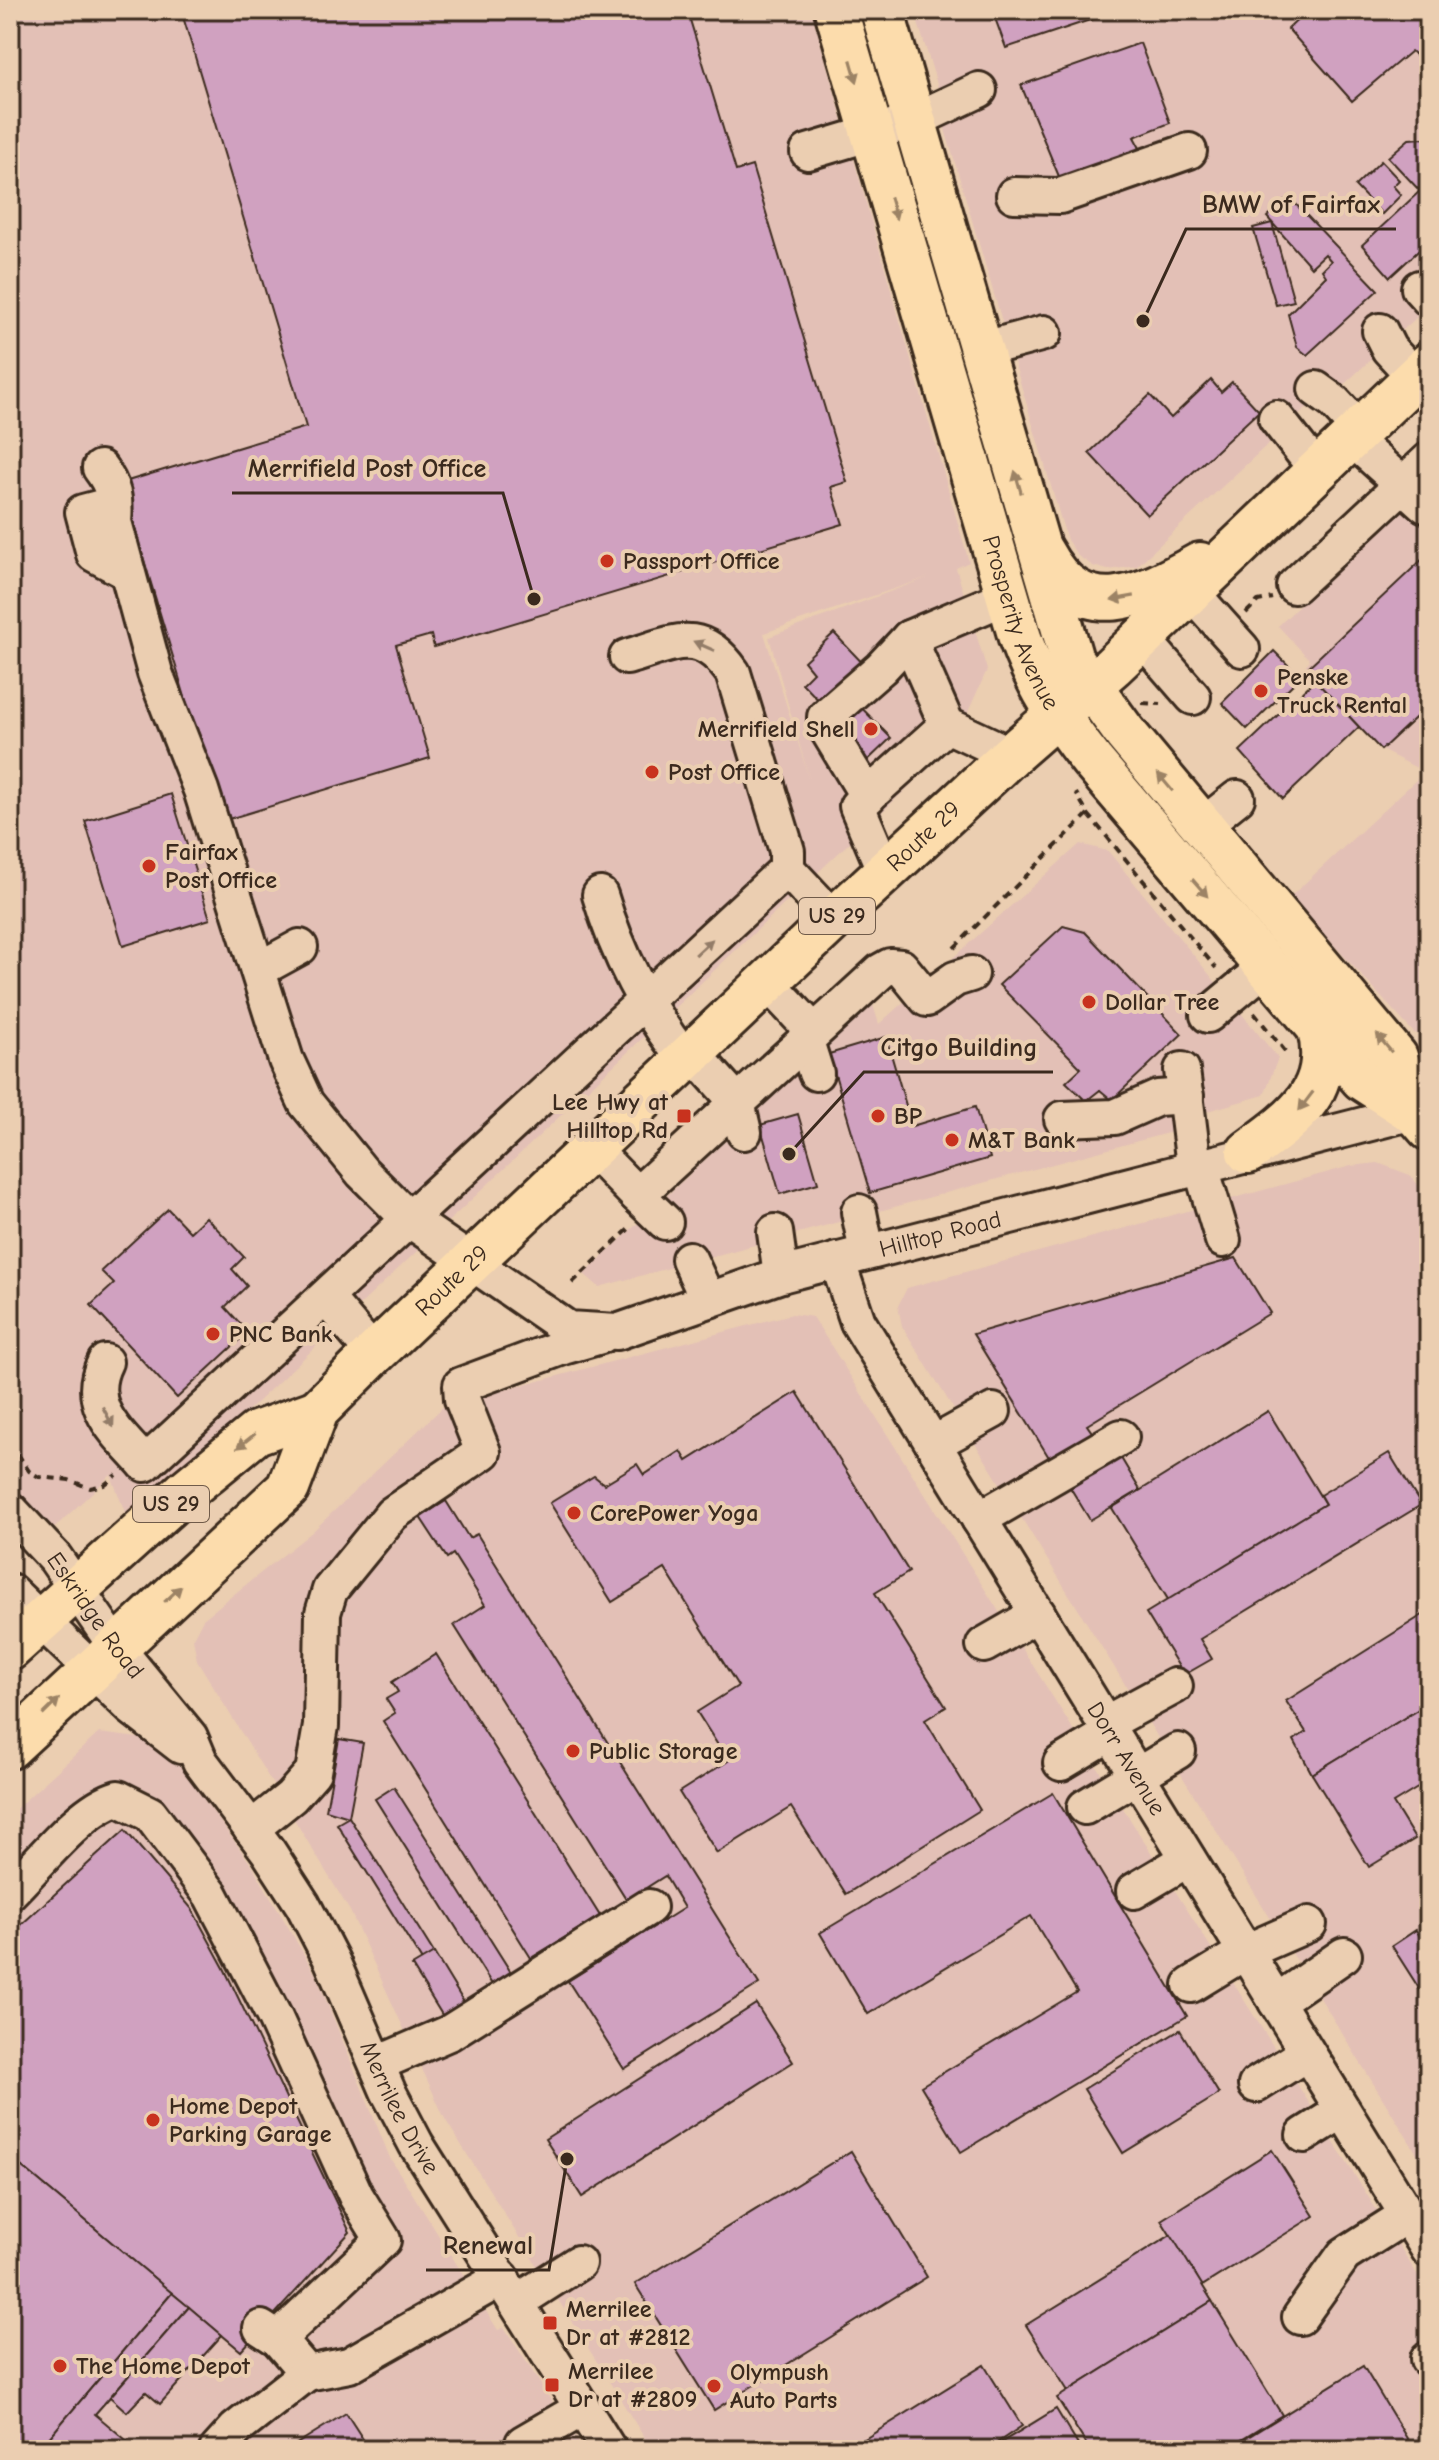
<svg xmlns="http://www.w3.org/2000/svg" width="1439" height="2460" font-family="'Comic Neue',sans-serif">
	<rect width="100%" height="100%" fill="#ebceb1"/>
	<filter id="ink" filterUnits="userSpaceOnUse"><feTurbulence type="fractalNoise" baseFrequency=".0125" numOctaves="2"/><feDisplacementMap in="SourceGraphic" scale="16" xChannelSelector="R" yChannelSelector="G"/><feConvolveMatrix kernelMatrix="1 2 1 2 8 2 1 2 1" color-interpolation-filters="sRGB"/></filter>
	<g filter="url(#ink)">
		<g fill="#e3c0b6" fill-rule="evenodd">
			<path d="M10 10H811L969 562 956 568 987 670 963 723 971 728 129 1523 111 1475 53 1529 10 1486V352L20 348 10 320ZM929 577 769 637 809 778 764 633Z"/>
			<polygon points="914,10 1429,10 1429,306 1313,413 1310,405 1137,566 1108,570 1093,566 1078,556 1067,540 939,109 944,107"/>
			<polygon points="1429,483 1429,756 1417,768 1381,750 1303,668 1310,660 1278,626"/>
			<polygon points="1429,768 1429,1037 1414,1033 1290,897"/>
			<polygon points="1080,844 1108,851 1278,1058 1264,1095 1172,1121 1175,1131 599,1287 584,1274 872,1002 879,1024"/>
			<polygon points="1378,1163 1410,1175 1429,1198 1429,2173 902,1326 898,1306 907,1288 1351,1166"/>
			<polygon points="792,1314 813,1317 1429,2293 1429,2450 652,2450 445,2119 350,1911 197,1660 193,1638 203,1619 312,1532 444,1406"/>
			<polygon points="99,1733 162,1741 253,1867 316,1975 390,2158 498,2330 504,2327 583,2450 10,2450 10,1814"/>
		</g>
		<g fill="#d0a1c0" stroke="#3b2a1e" stroke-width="2">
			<polygon points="181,10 687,10 736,171 752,166 847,482 831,487 843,524 434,647 431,635 396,645 430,758 222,821 121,483 306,427"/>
			<polygon points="992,10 1120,10 1006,48"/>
			<polygon points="1308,10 1429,10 1429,68 1411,51 1352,101 1288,29"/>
			<polygon points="1140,43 1170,123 1134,137 1147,161 1065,191 1021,85"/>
			<polygon points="1424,138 1429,144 1429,241 1390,277 1362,245 1420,191 1388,157 1409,139"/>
			<polygon points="1381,161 1399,180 1393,186 1401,195 1382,214 1355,186"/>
			<polygon points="1289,197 1378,290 1307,355 1297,347 1288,314 1326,276 1322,270 1331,261 1325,254 1311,267 1267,217"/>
			<polygon points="1272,223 1294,301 1276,305 1253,228"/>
			<polygon points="1211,380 1221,392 1232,382 1259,411 1147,515 1089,453 1150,395 1171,418"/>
			<polygon points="1429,553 1429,705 1381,750 1305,670"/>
			<polygon points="834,633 869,670 827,709 802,683 813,672 804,661"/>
			<polygon points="1274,651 1300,677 1247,729 1222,703"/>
			<polygon points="1315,680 1359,727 1283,799 1240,751"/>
			<polygon points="852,698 891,738 866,762 828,721"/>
			<polygon points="171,794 210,919 123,946 85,821"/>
			<polygon points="1063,926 1085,932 1182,1034 1112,1100 1100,1090 1086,1101 1066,1082 1081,1068 999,985"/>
			<polygon points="886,1037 912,1126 975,1107 990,1158 870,1193 829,1054"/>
			<polygon points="798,1114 818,1183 780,1194 760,1125"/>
			<polygon points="168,1209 190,1232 206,1217 244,1257 232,1269 247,1286 225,1307 248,1332 177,1398 91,1305 114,1284 101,1271"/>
			<polygon points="1236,1258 1270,1313 1087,1425 1096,1438 1053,1464 973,1334"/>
			<polygon points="797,1392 909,1572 875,1593 946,1707 925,1720 980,1810 846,1894 791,1807 717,1853 679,1792 728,1761 697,1712 738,1686 665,1569 612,1602 550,1503 594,1476 604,1484 637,1464 644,1475 681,1451 687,1461"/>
			<polygon points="1268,1411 1325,1504 1169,1601 1112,1508"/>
			<polygon points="1115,1448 1140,1490 1090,1520 1065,1479"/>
			<polygon points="1389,1453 1421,1505 1200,1639 1212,1659 1184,1675 1146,1613 1325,1504 1320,1495"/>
			<polygon points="446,1501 469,1538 477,1534 759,1984 624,2069 568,1981 684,1908 665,1876 627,1900 454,1625 485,1605 453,1554 447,1558 420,1517"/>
			<polygon points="1429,1611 1429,1703 1312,1774 1294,1740 1306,1732 1286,1701"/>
			<polygon points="436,1654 600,1916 531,1958 383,1721 395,1713 386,1699 398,1692 392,1682"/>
			<polygon points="1429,1703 1429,1781 1393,1803 1415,1839 1369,1867 1312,1774"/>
			<polygon points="339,1739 363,1743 349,1817 326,1810"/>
			<polygon points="394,1787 512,1974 493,1986 375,1799"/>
			<polygon points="1053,1793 1187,2016 961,2152 921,2086 1077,1992 1031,1916 868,2014 820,1933"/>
			<polygon points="349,1817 434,1953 422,1961 337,1824"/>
			<polygon points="125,1830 192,1909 224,1968 350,2232 241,2351 10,2157 10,1935"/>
			<polygon points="1416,1930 1425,1944 1429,1941 1429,2004 1392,1946"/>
			<polygon points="434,1953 465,2004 444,2018 412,1966"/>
			<polygon points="756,2004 793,2062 582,2197 545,2139"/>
			<polygon points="1180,2030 1219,2094 1123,2153 1084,2089"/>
			<polygon points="1272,2150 1314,2216 1202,2286 1161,2220"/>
			<polygon points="851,2151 927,2277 714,2410 635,2284"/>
			<polygon points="10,2157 172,2293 48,2439 62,2450 10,2450"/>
			<polygon points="1171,2235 1212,2301 1068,2391 1026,2325"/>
			<polygon points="172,2293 189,2307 95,2414 138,2450 62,2450 48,2439"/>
			<polygon points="1212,2301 1282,2415 1225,2450 1090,2450 1057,2398"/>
			<polygon points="189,2307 222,2335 160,2404 146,2392 127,2412 110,2397"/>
			<polygon points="984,2365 1022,2426 986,2450 847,2450"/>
			<polygon points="1363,2366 1414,2450 1227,2450"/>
			<polygon points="1056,2409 1081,2450 989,2450"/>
			<polygon points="346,2413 370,2450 287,2450"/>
		</g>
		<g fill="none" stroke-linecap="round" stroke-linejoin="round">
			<defs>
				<g id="minor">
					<polyline points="808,152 915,120 979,90"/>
					<polyline points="1014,195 1060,196 1189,151"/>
					<polyline points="1419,288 1429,299"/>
					<polyline points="1380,331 1389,349 1415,377"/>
					<polyline points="980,350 1044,333"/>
					<polyline points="1316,389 1334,402 1360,430"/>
					<polyline points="1276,418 1317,470"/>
					<polyline points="1351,438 1425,505"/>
					<path id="s1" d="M100 468C114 486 116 500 114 522L155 673 201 790 286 1060 306 1103 362 1172 410 1220 568 1329 617 1332 781 1275 1429 1108"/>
					<polyline points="102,507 83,512 94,554 127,572"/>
					<polyline points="1294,586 1429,460"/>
					<polyline points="1191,592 1242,649"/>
					<polyline points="1008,596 909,638 947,725 1011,755"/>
					<polyline points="1142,638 1193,697"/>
					<polyline points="868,797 825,726 825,717 881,668 909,638"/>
					<polyline points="1202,826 1237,798"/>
					<polyline points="787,869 834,919"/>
					<polyline points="885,872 857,806 947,725"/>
					<path d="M600 895C617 953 647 1012 685 1059"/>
					<polyline points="258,970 300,947"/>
					<polyline points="767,982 813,1031"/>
					<polyline points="1208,1015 1267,966"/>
					<polyline points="805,1038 816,1073"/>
					<polyline points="692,1052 737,1102 744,1132"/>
					<polyline points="1182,1070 1194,1166"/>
					<polyline points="1062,1119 1115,1117 1158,1098 1186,1096"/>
					<polyline points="592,1149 637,1195 881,971 890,966 901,967 927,999 955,979 971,974"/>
					<polyline points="1200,1164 1223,1240"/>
					<polyline points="637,1195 665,1222"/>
					<polyline points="859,1212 867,1252"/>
					<polyline points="775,1232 781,1275"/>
					<polyline points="689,1259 708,1300"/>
					<path id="s2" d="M837 1260 858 1322 1429 2250"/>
					<polyline points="327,1299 374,1354"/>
					<path d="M105 1362C83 1406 118 1433 145 1464L787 869V851L733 673C700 625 675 643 627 657"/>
					<polyline points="933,1444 993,1411"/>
					<path id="s3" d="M10 1510 55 1558 117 1648 190 1737 200 1761 268 1851 303 1905 332 1961 388 2091 416 2144 609 2450"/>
					<polyline points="979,1519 1121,1437"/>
					<polyline points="10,1591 132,1708 181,1746"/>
					<polyline points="984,1645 1038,1614"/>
					<polyline points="1105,1724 1175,1686"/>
					<polyline points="1061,1763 1111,1733"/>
					<polyline points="1085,1807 1178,1751"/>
					<polyline points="251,1829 291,1797 313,1772 321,1726 323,1613 330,1590 392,1514 483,1452 462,1399 461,1385 563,1347 601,1336"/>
					<polyline points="1134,1891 1188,1859"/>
					<path d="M10 1892C39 1864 80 1809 118 1798L150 1814 211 1895 275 2018 356 2196 383 2240 278 2339"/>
					<polyline points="1191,1985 1245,1952 1309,1924"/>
					<polyline points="1276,2002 1344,1955"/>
					<polyline points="377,2064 449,2033 649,1907"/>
					<polyline points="1256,2085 1307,2053"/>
					<polyline points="1304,2135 1342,2111"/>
					<polyline points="517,2302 578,2263"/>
					<polyline points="1300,2317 1344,2255 1407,2215"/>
					<polyline points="261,2328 278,2339 307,2373 349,2365 502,2278"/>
					<polyline points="1428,2359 1429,2359"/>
					<polyline points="523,2443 583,2408"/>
					<polyline points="217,2450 236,2429 307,2373"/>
				</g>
				<g id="major">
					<path id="s4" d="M836 10 1020 638C1037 686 1061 722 1092 761L1362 1079 1415 1113 1429 1129"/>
					<polyline points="882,10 1072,660 1125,733 1396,1057 1415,1113"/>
					<path d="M1042 552C1083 628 1142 596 1200 564"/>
					<path d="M1248 1152C1294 1118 1334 1092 1319 1029"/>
					<polyline points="10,1649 184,1492 256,1433 317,1411"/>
					<path id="s5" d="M10 1747 288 1488 317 1411 374 1354 834 919 1011 755 1113 666 1429 364"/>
				</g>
			</defs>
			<use href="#minor" stroke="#3b2a1e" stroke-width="40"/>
			<use href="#major" stroke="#3b2a1e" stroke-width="48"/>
			<g stroke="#3b2a1e" stroke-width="4" stroke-dasharray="8 6" stroke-linecap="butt">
				<polyline points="1246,613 1258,601 1272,598"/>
				<polyline points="1142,703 1161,704"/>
				<polyline points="1088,814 1216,968"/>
				<polyline points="954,948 1088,814 1076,793"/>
				<polyline points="1254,1013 1289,1056"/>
				<polyline points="572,1283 632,1226"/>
				<polyline points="10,1442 29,1471 39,1477 69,1480 90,1488 104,1485 117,1475"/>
			</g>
			<use href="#minor" stroke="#ebceb1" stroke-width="34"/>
			<use href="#major" stroke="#fcdcac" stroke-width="42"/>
		</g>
		<defs><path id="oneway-solid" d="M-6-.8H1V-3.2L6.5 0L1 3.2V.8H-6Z" transform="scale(2)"/></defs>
		<g fill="#9c8365">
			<use href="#oneway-solid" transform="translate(854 71) rotate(74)"/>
			<use href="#oneway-solid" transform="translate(893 208) rotate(74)"/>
			<use href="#oneway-solid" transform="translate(1018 482) rotate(-106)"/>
			<use href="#oneway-solid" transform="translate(1123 598) rotate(170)"/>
			<use href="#oneway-solid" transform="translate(1165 782) rotate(-130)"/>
			<use href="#oneway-solid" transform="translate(1200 888) rotate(49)"/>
			<use href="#oneway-solid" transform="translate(1384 1043) rotate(-130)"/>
			<use href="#oneway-solid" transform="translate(1306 1101) rotate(127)"/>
			<use href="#oneway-solid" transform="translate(246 1441) rotate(142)"/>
			<use href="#oneway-solid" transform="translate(173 1594) rotate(-43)"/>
			<use href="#oneway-solid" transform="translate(51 1707) rotate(-45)"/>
		</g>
		<g fill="#937c68">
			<use href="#oneway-solid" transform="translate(704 646) rotate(-156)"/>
			<use href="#oneway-solid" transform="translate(704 947) rotate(-43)"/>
			<use href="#oneway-solid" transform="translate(108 1417) rotate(62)"/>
		</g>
	</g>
	<g fill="#c8321e" stroke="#ebceb1" stroke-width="3">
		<circle cx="607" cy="561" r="8"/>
		<circle cx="1261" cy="691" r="8"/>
		<circle cx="871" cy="729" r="8"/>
		<circle cx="652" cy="772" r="8"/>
		<circle cx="149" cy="866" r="8"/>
		<circle cx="1089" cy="1002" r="8"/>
		<rect x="676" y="1108" width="16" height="16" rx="4"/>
		<circle cx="878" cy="1116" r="8"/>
		<circle cx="952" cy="1140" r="8"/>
		<circle cx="213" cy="1334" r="8"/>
		<circle cx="574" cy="1513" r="8"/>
		<circle cx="573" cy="1751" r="8"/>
		<circle cx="153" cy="2120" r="8"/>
		<rect x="542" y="2315" width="16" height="16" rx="4"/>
		<circle cx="60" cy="2366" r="8"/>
		<rect x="544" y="2377" width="16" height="16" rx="4"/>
		<circle cx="714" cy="2386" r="8"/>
	</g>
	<g text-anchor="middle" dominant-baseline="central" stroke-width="8" stroke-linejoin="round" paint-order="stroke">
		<g fill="#ebceb1" stroke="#705b4a" stroke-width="2">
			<rect x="799" y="898" width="76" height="36" rx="6"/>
			<rect x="133" y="1486" width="76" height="36" rx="6"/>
		</g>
		<g font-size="22" font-weight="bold" fill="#3b2a1e">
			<text x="837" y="916">US 29</text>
			<text x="171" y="1504">US 29</text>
		</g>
		<g font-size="24" font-weight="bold" fill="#3b2a1e" stroke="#ebceb1" text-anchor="start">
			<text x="623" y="561">Passport Office</text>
			<text x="1277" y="677">Penske<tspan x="1277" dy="28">Truck Rental</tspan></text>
			<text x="855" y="729" text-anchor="end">Merrifield Shell</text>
			<text x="668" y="772">Post Office</text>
			<text x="165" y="852">Fairfax<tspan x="165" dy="28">Post Office</tspan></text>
			<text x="1105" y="1002">Dollar Tree</text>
			<text x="668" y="1102" text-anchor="end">Lee Hwy at<tspan x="668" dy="28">Hilltop Rd</tspan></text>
			<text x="894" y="1116">BP</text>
			<text x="968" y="1140">M&amp;T Bank</text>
			<text x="229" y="1334">PNC Bank</text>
			<text x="590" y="1513">CorePower Yoga</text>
			<text x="589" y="1751">Public Storage</text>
			<text x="169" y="2106">Home Depot<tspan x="169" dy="28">Parking Garage</tspan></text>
			<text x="566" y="2309">Merrilee<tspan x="566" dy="28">Dr at #2812</tspan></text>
			<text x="76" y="2366">The Home Depot</text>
			<text x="568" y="2371">Merrilee<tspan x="568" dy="28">Dr at #2809</tspan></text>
			<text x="730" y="2372">Olympush<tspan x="730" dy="28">Auto Parts</tspan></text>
		</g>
		<g font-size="24" fill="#3b2a1e" stroke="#ebceb1">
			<text stroke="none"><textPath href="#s4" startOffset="640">Prosperity Avenue</textPath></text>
			<text stroke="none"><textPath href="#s5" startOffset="1298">Route 29</textPath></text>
			<text stroke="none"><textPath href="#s1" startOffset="1406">Hilltop Road</textPath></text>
			<text stroke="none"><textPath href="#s5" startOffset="650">Route 29</textPath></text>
			<text stroke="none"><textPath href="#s3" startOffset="136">Eskridge Road</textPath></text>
			<text stroke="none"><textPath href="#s2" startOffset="578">Dorr Avenue</textPath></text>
			<text stroke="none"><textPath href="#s3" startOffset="718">Merrilee Drive</textPath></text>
		</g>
	</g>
	<path fill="none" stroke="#3b2a1e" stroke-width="3" d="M1143 321L1186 229H1396M534 599L503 493H232M789 1154L864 1072H1053M567 2159L549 2270H426"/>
	<g fill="#3b2a1e" stroke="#ebceb1" stroke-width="3">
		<circle cx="1143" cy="321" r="8"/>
		<circle cx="534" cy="599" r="8"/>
		<circle cx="789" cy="1154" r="8"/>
		<circle cx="567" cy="2159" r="8"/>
	</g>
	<g font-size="26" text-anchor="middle" font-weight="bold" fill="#3b2a1e" stroke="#ebceb1" stroke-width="8" stroke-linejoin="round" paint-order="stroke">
		<text x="1291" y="213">BMW of Fairfax</text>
		<text x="367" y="477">Merrifield Post Office</text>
		<text x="959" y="1056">Citgo Building</text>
		<text x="488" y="2254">Renewal</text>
	</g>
	<rect width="1439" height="2460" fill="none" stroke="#ebceb1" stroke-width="40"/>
	<rect x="20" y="20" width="1399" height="2420" fill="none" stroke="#3b2a1e" stroke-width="3" filter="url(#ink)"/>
</svg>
